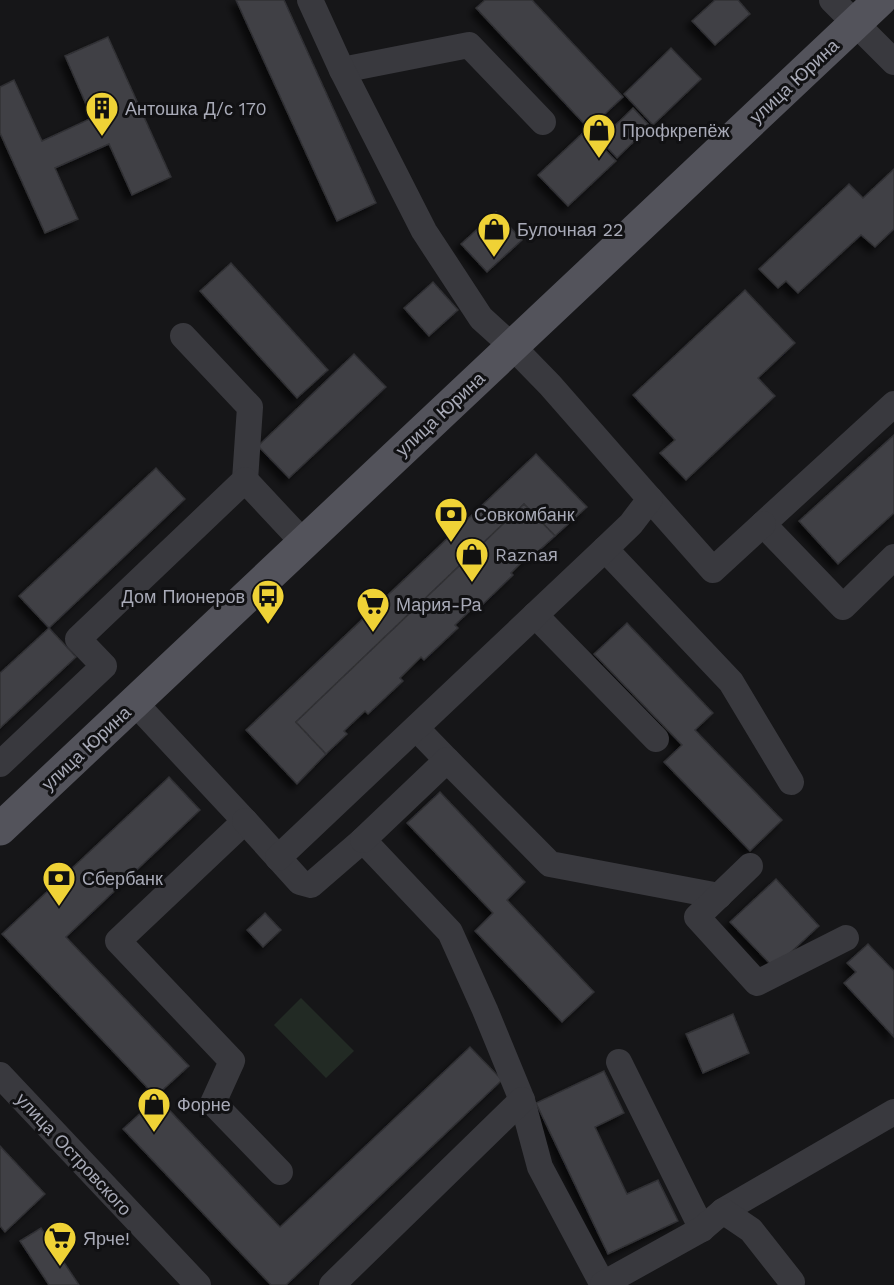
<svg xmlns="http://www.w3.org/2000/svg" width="894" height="1285" font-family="'Work Sans',sans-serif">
	<defs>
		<filter id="shadow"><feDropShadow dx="-5.5" dy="5.5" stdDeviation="3" flood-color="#0009"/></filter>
	</defs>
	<rect width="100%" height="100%" fill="#161618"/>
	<polygon fill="#222a24" points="301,998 354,1051 326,1078 274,1025"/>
	<g fill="#404045" stroke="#303034" stroke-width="1.5" filter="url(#shadow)">
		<polygon points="236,0 284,0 376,203 337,221"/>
		<polygon points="485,0 532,0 623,97 589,129 476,8"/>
		<polygon points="715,0 738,0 750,14 715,45 692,21"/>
		<polygon points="108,37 171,177 132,195 109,144 55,168 78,219 45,233 0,133 0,87 14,80 42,141 92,118 65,56"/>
		<polygon points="671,48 701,79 653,125 624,94"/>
		<polygon points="633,108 650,126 617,158 600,140"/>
		<polygon points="586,130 616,161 568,206 538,175"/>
		<polygon points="894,169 894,229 875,247 861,235 798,293 786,281 778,288 759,269 849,184 863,198"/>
		<polygon points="496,212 522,240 487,272 461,244"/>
		<polygon points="231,263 328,370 297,398 200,291"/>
		<polygon points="433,282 458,310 429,336 404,308"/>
		<polygon points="745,290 795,343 758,378 775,396 686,480 660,453 675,440 633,395"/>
		<polygon points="354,354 386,387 289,478 258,446"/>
		<polygon points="894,435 894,513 838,564 799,521"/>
		<polygon points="536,454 587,507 555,536 524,504 296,722 326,754 297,784 246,730"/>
		<polygon points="156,468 185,499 49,628 19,596"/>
		<polygon points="524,504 555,536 534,555 531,553 511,573 513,575 479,608 476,605 455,625 458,628 424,660 421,657 400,678 403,681 368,714 365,711 344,731 347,734 326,754 296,722"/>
		<polygon points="627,623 713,713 695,730 782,820 750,851 664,762 682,745 594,654"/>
		<polygon points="49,628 76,657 0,728 0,673"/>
		<polygon points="169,777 200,810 66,937 189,1066 156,1096 280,1227 470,1047 502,1080 286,1285 271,1285 123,1129 157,1098 2,934"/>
		<polygon points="440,792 525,882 507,900 594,992 562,1022 475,931 493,913 407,823"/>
		<polygon points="776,879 819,926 774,968 730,922"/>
		<polygon points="265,913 281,930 263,947 247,930"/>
		<polygon points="868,944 894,971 894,1037 844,983 856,972 847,963"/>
		<polygon points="733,1014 749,1053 703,1073 686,1034"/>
		<polygon points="604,1071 624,1113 595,1127 627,1194 658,1180 678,1221 608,1254 536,1103"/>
		<polygon points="0,1146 45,1194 5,1232 0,1226"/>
		<polygon points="41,1228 79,1285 49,1285 20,1241"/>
	</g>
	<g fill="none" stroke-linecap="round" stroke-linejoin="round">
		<g stroke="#39393e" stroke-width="26">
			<polyline points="832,0 894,62"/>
			<polyline points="342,70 469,45 543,122"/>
			<polyline points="183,336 250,407 245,480"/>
			<polyline points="894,404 763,524 843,607 894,557"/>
			<polyline points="650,499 713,570 763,524"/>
			<polyline points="605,549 731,682 791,782"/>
			<polyline points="535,615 656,739"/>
			<polyline points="134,702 245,821 118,941 232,1061 213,1103 280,1172"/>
			<polyline points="416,728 447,760"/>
			<polyline points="0,764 104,666 78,639 245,480 303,542"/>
			<polyline points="245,821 300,882 311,885 363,840 450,932 485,1010 522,1100 540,1167 603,1285"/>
			<polyline points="363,840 447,760 550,864 719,896"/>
			<polyline points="278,858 605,549 631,524 650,499 550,385 512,346 481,318 424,231 342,70 310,0"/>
			<polyline points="750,866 697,917 757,983 846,938"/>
			<polyline points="619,1062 702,1229"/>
			<polyline points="0,1075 198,1285"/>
			<polyline points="723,1211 894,1112"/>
			<polyline points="603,1284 702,1229 723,1211 751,1230 792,1282"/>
			<polyline points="332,1285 522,1100"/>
		</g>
		<polyline stroke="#53535b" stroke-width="33" points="0,829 880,0"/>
	</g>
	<defs>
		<symbol id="building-pin" viewBox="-11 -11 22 30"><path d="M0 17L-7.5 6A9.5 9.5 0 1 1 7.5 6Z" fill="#efd236" stroke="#111113"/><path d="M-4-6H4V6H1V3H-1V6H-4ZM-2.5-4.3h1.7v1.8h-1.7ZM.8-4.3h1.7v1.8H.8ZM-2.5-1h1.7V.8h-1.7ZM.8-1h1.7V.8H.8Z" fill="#111"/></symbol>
		<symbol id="shop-pin" viewBox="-11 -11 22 30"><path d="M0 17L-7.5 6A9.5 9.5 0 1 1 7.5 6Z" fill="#efd236" stroke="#111113"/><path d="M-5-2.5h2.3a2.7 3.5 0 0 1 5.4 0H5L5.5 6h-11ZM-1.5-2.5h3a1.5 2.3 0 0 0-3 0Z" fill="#111"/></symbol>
		<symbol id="bank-pin" viewBox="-11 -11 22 30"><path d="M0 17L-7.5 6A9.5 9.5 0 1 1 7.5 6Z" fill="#efd236" stroke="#111113"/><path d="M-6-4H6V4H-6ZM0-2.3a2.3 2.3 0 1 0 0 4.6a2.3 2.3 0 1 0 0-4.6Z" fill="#111"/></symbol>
		<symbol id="bus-pin" viewBox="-11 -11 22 30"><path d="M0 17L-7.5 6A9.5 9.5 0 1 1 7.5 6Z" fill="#efd236" stroke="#111113"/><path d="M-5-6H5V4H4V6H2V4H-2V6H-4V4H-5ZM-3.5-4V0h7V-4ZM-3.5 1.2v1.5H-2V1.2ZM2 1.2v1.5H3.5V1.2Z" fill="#111"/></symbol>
		<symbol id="supermarket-pin" viewBox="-11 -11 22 30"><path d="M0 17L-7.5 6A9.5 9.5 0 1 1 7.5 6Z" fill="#efd236" stroke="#111113"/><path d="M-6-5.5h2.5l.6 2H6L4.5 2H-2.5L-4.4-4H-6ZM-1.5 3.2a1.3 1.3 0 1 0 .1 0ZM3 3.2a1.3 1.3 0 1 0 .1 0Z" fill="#111"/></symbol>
	</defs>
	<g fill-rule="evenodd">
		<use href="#building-pin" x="83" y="89" width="38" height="52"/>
		<use href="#shop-pin" x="580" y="111" width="38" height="52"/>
		<use href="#shop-pin" x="475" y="210" width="38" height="52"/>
		<use href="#bank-pin" x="432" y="495" width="38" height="52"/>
		<use href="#shop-pin" x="453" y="535" width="38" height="52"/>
		<use href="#bus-pin" x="249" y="577" width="38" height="52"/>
		<use href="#supermarket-pin" x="354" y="585" width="38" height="52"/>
		<use href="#bank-pin" x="40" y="859" width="38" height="52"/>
		<use href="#shop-pin" x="135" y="1085" width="38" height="52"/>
		<use href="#supermarket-pin" x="41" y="1219" width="38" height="52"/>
	</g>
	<g text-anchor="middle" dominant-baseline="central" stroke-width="6" stroke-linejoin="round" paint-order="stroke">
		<g font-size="18" fill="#a8aab7" stroke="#111113">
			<text transform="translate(794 81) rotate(-43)">улица Юрина</text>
			<text transform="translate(440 414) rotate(-43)">улица Юрина</text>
			<text transform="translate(86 748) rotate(-43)">улица Юрина</text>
			<text transform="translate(74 1154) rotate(47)">улица Островского</text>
		</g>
		<g font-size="18" fill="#a8aab7" stroke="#111113" text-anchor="start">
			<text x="125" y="108">Антошка Д/с 170</text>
			<text x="622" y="130">Профкрепёж</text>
			<text x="517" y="229">Булочная 22</text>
			<text x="474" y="514">Совкомбанк</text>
			<text x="495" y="554">Raznaя</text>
			<text x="245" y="596" text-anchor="end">Дом Пионеров</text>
			<text x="396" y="604">Мария-Ра</text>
			<text x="82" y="878">Сбербанк</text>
			<text x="177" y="1104">Форне</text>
			<text x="83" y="1238">Ярче!</text>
		</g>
	</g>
</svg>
